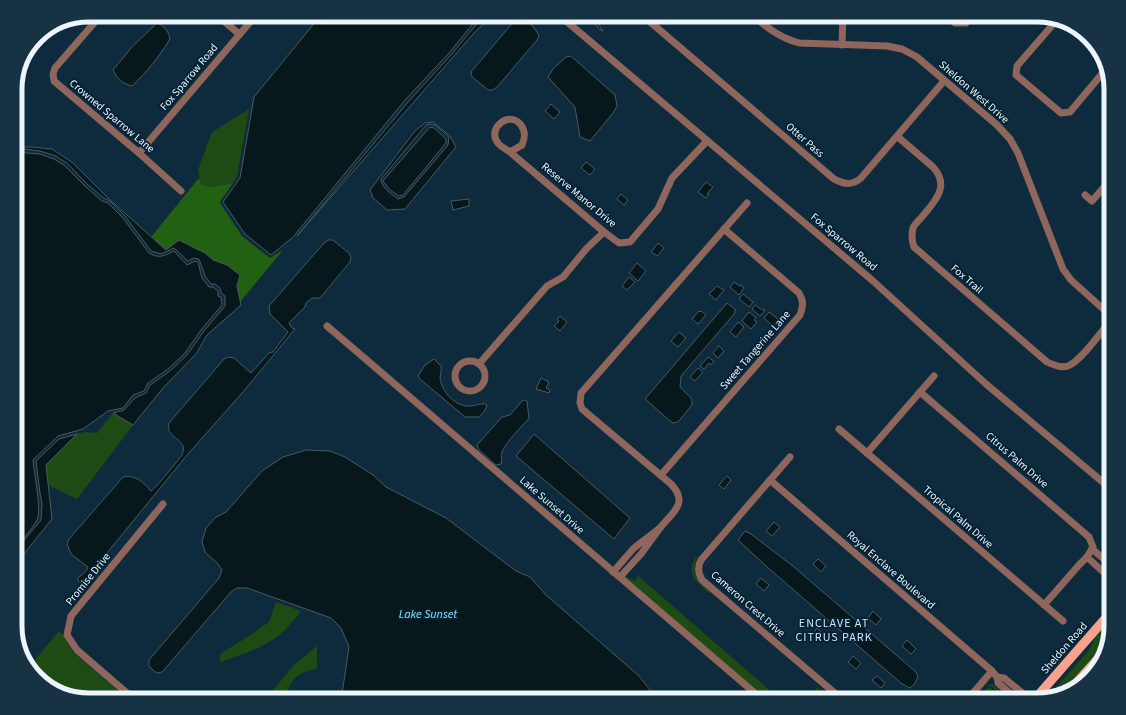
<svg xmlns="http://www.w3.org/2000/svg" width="1126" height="715" font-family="'Source Sans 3',sans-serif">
	<rect width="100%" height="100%" fill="#0e2b3e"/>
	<g fill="#1e4a14">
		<polygon points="249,109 237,177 233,183 211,187 201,185 198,170 212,132"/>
		<polygon points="113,413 133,425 77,499 48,485 46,465 77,434 85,432 97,433"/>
		<path d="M696 556 697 558C693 567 694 575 700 583L699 584 700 585 701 584 710 592 709 593C696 582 686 574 696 556Z"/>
		<polygon points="620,574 635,581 639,576 645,582 781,700 768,700"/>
		<path d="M276 602 301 611C296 617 291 624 285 630 267 647 243 654 220 662V654L246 638 269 622Z"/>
		<polygon points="1111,619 1111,626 1105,645 1075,681 1058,694 1051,696 1051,694 1052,692 1089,650 1096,636"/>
		<polygon points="59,631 63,635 74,653 129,700 89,700 48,688 29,667"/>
		<path d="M317 646V669C295 673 291 679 285 700H265L294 665Z"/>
		<polygon points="988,684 989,685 992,684 1011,700 1007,700 992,687 988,686"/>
		<polygon points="989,687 1005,700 996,700 991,696 989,698 987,696 983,698 980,696"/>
		<polygon points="817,688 825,694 822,698 817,694 810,700 808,700"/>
	</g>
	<polygon fill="#226012" points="199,178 201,185 211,187 233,183 221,200 220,203 242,236 270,258 283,250 240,302 237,286 240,275 227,265 213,260 205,253 179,241 166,250 151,237"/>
	<g fill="#06181b" stroke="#4b5b5f" fill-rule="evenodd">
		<polygon points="321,15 480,15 449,53 405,100 293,237 271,255 245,234 223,202 240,178 254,97"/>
		<polygon points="484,15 493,15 474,33 297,236 408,102 451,55"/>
		<polygon points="590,15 598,15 599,25 603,31 599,29"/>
		<path d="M520 18C528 19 535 28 539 36L537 40 498 86 493 90H488L472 77 471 72 515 20Z"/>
		<path d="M157 23C165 27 168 30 170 39 159 57 147 72 132 86 122 83 118 80 113 70L131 48Z"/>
		<polygon points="571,56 615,95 617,106 613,113 590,141 580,137 575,107 548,77 553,69 566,57"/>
		<polygon points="551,104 560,112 554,119 545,111"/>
		<path d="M433 122 450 136 456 147 405 209 387 210 373 198 370 190 415 131 425 123ZM430 124 435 125 449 137 448 145 404 197 398 199C392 194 381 188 381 179L426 125Z"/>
		<polygon points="430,127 434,128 446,139 446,143 403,195 399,196 390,190 383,181"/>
		<polygon points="15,147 31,147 52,149 73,163 108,198 166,250 179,240 205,253 213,260 227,265 240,275 237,286 241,305 207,335 196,354 164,387 133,425 113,413 124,410 135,398 146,393 150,385 170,371 187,355 204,331 225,306 225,296 221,293 220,288 215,284 211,284 205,276 199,259 194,258 188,261 174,248 161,254 151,251 125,216 110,201 104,198 87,184 68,164 56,156 40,151 16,148"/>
		<path d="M15 152 40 154 54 159 65 166 85 186 102 201 108 203 123 218 149 253C159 259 164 256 174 251L187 265 195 261 198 262 202 278 209 287H213L218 291V296L221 297 222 305 201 330 185 353 168 369 148 383 144 391 133 395 123 408 108 411 83 429 58 436 33 460C34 473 42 511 37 520 32 529 23 539 15 547Z"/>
		<polygon points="586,162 595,169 590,175 581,168"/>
		<polygon points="706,182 713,187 707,194 709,195 706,198 698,192"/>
		<polygon points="621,194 628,200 624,205 617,199"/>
		<polygon points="469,199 469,206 453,210 451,201"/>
		<path d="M328 240H333L349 253 351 257 350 262 320 298H312L306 303 305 307 289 323 292 328 295 329 290 335 243 392 188 454 84 581 81 582 78 581V578L86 571 88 567 71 554 67 544 69 539 123 477C135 474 144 483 151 491 155 489 180 458 182 455 183 453 184 448 183 446 179 437 165 435 169 423L224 359 228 357 234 358 251 373 269 353 273 352 288 332 270 314 269 306 324 243Z"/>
		<polygon points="658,243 664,248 657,256 651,252"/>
		<polygon points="637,263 646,271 638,281 629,273"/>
		<polygon points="629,277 635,282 627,290 622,286"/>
		<polygon points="734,282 740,286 741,285 744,288 739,295 730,287"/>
		<polygon points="717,286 724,290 716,300 709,294"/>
		<polygon points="743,294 753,302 749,307 739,299"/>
		<polygon points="727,303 735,309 735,313 681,376 680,387 692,399 692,405 678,422 673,423 670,421 645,399"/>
		<polygon points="755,305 762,310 764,309 765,310 760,316 752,309"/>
		<polygon points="699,311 700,312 701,311 706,315 698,324 692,319"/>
		<polygon points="749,312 756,318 754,320 757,322 751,329 742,321"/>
		<polygon points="769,312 778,319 773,326 764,318"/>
		<polygon points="560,316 567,322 560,331 554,326 559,321 557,319"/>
		<polygon points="738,322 744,327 736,337 730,332"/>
		<polygon points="679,332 686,338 678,347 671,341"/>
		<polygon points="719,346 724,351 718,358 713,353"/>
		<polygon points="708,357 714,361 711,365 709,363 704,369 700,366"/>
		<path d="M434 359 441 366C442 370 440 374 440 378 442 392 455 407 470 406 475 406 480 403 486 404L487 406 484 412 479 417H465L420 379 418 376 425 365Z"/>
		<polygon points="698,368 703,372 695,381 690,377"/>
		<polygon points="541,378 549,382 546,388 550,390 549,393 536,389"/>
		<path d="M525 400 527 401 529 418C520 429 508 439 502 452 500 457 503 460 501 464L496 465 479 450 477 445 502 417 510 415 522 401Z"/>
		<polygon points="77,434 46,465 52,519 23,555 15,568 15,551 41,520 42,504 40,493 36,461 59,439"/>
		<polygon points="534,434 630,518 614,539 516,456"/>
		<polygon points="306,450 330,451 345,457 373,475 386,487 446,518 516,571 530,577 546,595 639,676 658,700 343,700 342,694 349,647 341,628 331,618 247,588 237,588 231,592 163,671 160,673 155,672 149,666 149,660 219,578 222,570 218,564 205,552 202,542 206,528 216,517 226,512 262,471 283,457"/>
		<polygon points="727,476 731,480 724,489 719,485"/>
		<polygon points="774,522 780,527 772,536 766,531"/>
		<polygon points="745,531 751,534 794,567 916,672 918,677 915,683 910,688 902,684 766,566 738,540"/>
		<polygon points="818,559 826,566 821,572 813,564"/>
		<polygon points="761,578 769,585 764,591 756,584"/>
		<polygon points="873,611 881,619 876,625 868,618"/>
		<polygon points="817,628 825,636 821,641 813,634"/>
		<polygon points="907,640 916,649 911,654 902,646"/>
		<polygon points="853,656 861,663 856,669 848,662"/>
		<polygon points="877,676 885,683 881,688 872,680"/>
	</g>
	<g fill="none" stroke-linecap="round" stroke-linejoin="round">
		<g stroke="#8f665b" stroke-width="7">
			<polyline points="101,15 55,68 53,74 54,81 139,153 181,191"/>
			<polyline points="217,15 239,34"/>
			<polyline points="559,15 873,281 986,384 1111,489"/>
			<path d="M642 15 834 179C844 184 852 186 861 178L944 81"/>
			<path d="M752 15C768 28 778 37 799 43L887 46 902 49 917 57 997 125 1010 139 1018 153 1063 269 1071 280 1111 316"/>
			<polyline points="945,15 955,23 966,23 973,15"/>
			<polyline points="1056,21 1017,66 1016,75 1061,113 1070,112 1106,69"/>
			<polyline points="842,45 843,15"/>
			<path d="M898 137 933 167C951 187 934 202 921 218 918 221 914 225 913 228 911 235 912 241 914 247L1047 362C1054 365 1060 368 1068 366 1080 362 1102 331 1111 320"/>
			<path d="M510 152 522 145C525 138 526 132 521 125 510 110 486 128 498 143 501 147 506 149 510 152L604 232 619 243 630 242 658 209 672 178 707 141"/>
			<polyline points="139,153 256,15"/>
			<polyline points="1085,195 1092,201 1111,179"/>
			<polyline points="327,326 763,700"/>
			<circle cx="470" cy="376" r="15"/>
			<polyline points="479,364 547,286 563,277 587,248 604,232"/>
			<polyline points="920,392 1089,537 1093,547 1087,557 1079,565 1044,605"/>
			<polyline points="839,429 1063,621"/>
			<polyline points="867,453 934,376"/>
			<path d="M790 457 701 560C697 567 698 573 702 580L843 700"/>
			<path d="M661 475 800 315C803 306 804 301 799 293L724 229"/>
			<polyline points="770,480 992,671 997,677 998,683 1018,700"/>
			<path d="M660 528C673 512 689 503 671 484L582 409 580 403 581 393 747 203"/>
			<polyline points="1092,549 1111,565"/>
			<polyline points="1087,557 1111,579"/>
			<polyline points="613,572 634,548 660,528 641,554 620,577"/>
			<polyline points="997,677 1004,678 1031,700"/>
			<polyline points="135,700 77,650 67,635 71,616 163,504"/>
			<polyline points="967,700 992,671"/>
		</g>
		<g stroke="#f8a28d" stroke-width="9">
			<polyline points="1069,691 1103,653"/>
			<polyline points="1034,700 1111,612"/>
		</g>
	</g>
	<g text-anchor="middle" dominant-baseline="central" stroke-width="3.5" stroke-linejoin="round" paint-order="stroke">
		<g font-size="11" fill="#ecf6fe" stroke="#042133">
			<text transform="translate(189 77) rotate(-50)">Fox Sparrow Road</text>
			<text transform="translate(974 92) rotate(41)">Sheldon West Drive</text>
			<text transform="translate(112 116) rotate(40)">Crowned Sparrow Lane</text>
			<text transform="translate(805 140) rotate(41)">Otter Pass</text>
			<text transform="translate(579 195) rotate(40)">Reserve Manor Drive</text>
			<text transform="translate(844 242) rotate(40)">Fox Sparrow Road</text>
			<text transform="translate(967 279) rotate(41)">Fox Trail</text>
			<text transform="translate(755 350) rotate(-49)">Sweet Tangerine Lane</text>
			<text transform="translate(1017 460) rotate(41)">Citrus Palm Drive</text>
			<text transform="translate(552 505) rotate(41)">Lake Sunset Drive</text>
			<text transform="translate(958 517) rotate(41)">Tropical Palm Drive</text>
			<text transform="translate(891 570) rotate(41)">Royal Enclave Boulevard</text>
			<text transform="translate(88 579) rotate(-51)">Promise Drive</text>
			<text transform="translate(748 604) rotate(41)">Cameron Crest Drive</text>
			<text transform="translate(1064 648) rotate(-49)">Sheldon Road</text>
		</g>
		<g font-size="12" font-style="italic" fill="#83e3f4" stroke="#042133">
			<text x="428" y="614">Lake Sunset</text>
		</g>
		<g font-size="12" letter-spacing="1" fill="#c8e6f8" stroke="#042133">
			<text x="834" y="623">ENCLAVE AT<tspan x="834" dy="14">CITRUS PARK</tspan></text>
		</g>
	</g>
	<path d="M0 0H1126V715H0ZM89 22H1037A67 67 0 0 1 1104 89V626A67 67 0 0 1 1037 693H89A67 67 0 0 1 22 626V89A67 67 0 0 1 89 22Z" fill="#173243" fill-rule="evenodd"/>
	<path fill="none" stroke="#ecf6fe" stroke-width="5" d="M89 22H1037A67 67 0 0 1 1104 89V626A67 67 0 0 1 1037 693H89A67 67 0 0 1 22 626V89A67 67 0 0 1 89 22Z"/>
</svg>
